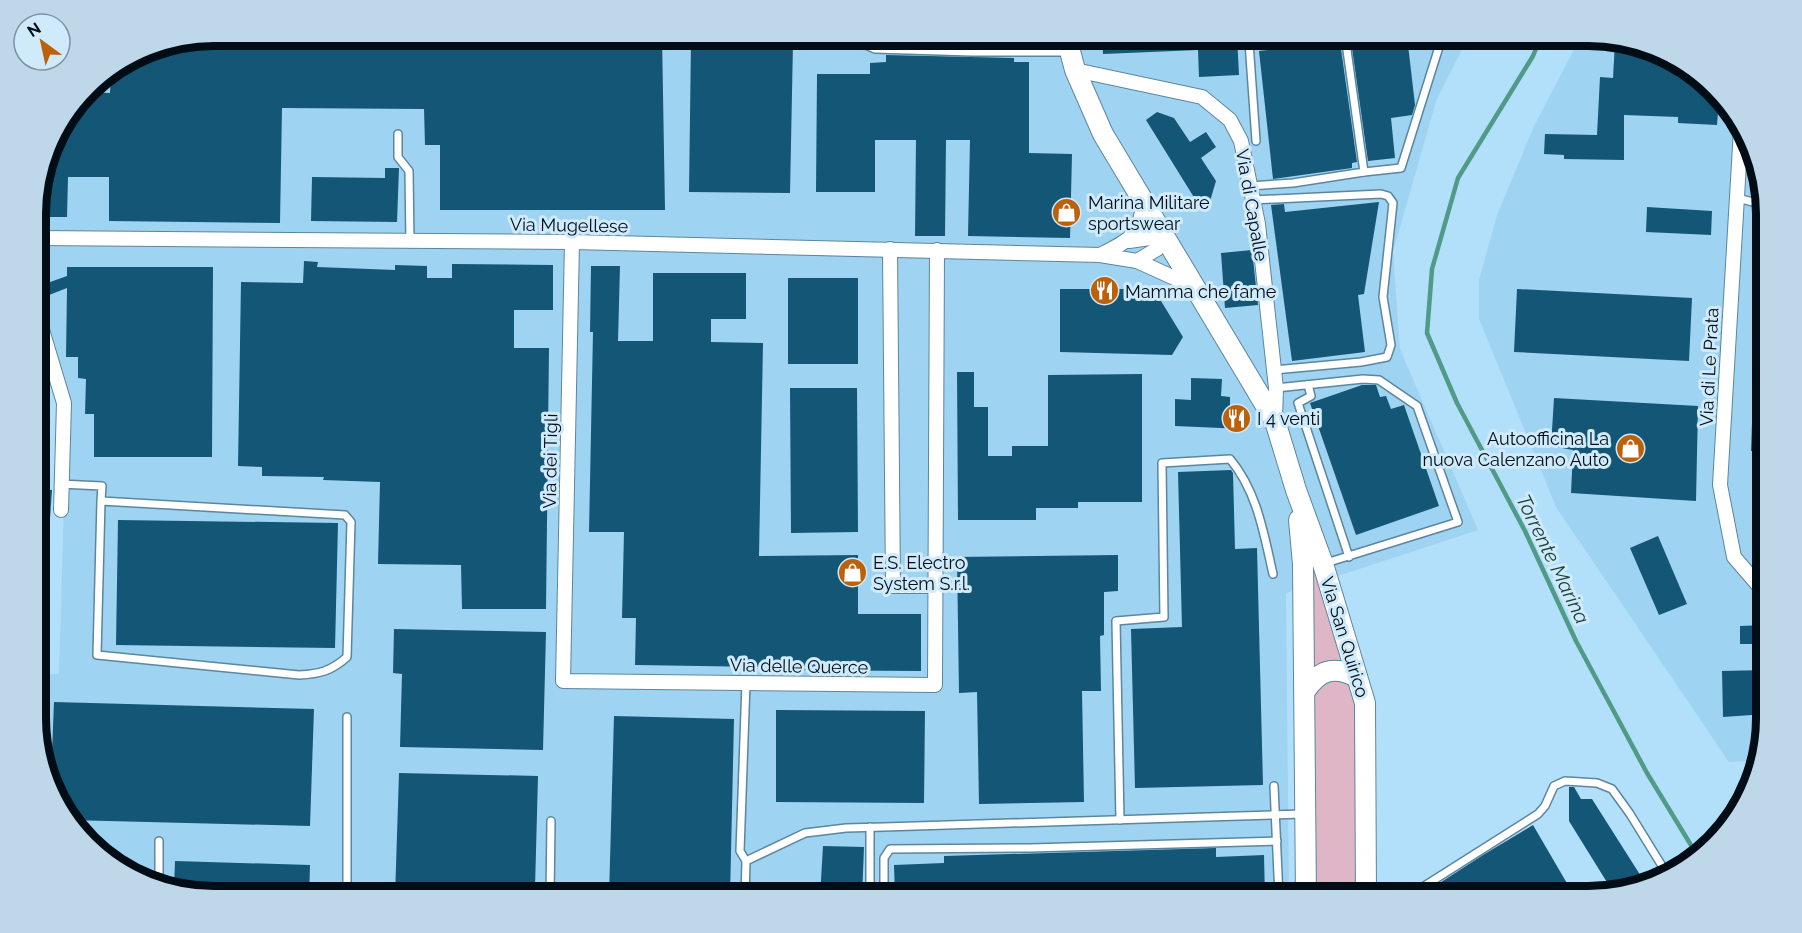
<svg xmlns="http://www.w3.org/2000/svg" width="1802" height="933" font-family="Raleway,sans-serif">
	<rect width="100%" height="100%" fill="#b2e0fb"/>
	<g fill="#9fd3f2">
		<polygon points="214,36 1469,36 1436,101 1393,252 1400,349 1478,530 1286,593 1289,897 215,897 135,878 66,818 38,742 37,674 59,674 67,396 37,292 36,202 54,136 97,81 147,49"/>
		<polygon points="1581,36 1667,55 1736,115 1765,192 1766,719 1756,761 1729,762 1556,507 1479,319 1479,280 1497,215 1534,126"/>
	</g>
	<g fill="#dfb6c5">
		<polygon points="1312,564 1314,564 1349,667 1310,672"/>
		<polygon points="1342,677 1355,687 1360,897 1311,897 1313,690 1318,683"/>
	</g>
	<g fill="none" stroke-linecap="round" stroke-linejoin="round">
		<polyline stroke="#509b87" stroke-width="4.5" points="1541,36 1533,56 1458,178 1432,269 1427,333 1457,403 1525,531 1576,641 1647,773 1697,855"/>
	</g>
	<g fill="#145675">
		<polygon points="214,36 662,36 665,210 440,210 440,145 425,145 424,109 282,108 280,223 109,221 109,177 68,177 67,217 36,217 36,202 54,136 88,92 110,93 111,72 147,49"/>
		<polygon points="885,36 1014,36 1014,46 885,44"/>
		<polygon points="1102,36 1237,36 1239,75 1199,77 1198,50 1103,54"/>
		<polygon points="1358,36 1407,36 1415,105 1412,115 1391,118 1395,158 1368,161 1351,41 1359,40"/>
		<polygon points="691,41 793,43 790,193 689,192"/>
		<polygon points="1340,42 1357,162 1352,163 1352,168 1273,179 1259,51"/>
		<polygon points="1615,42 1667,55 1719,100 1717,125 1678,123 1678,117 1624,115 1624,160 1564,159 1564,155 1544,154 1545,134 1597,135 1600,77 1613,78"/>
		<polygon points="886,55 1014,58 1014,62 1029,62 1029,153 1072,154 1070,238 968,236 970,140 946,140 945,236 915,236 916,140 875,140 875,192 816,192 817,74 870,74 870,63 886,62"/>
		<polygon points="1157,112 1174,118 1190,142 1206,132 1216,147 1201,158 1216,181 1210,201 1200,207 1146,120"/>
		<polygon points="385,168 399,168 397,222 311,221 312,177 385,178"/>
		<polygon points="1379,202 1364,294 1358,295 1365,352 1292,361 1271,205 1284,204 1285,212"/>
		<polygon points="1647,207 1712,211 1711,235 1646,232"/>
		<polygon points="1252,250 1258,305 1225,308 1221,253"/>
		<polygon points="304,261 318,262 317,267 395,270 395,265 427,266 427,278 452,278 452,264 553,265 553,310 514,310 514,348 549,348 546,609 462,609 461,565 378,564 380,482 323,480 324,477 262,476 262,467 238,466 241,282 303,283"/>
		<polygon points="591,266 620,266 618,341 653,341 653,273 746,273 746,319 711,319 711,342 763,343 759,556 858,555 858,614 921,614 921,671 771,670 771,667 635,665 636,618 622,618 624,532 589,532 593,332 590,332"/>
		<polygon points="67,267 213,267 212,457 94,457 94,414 85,414 86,379 78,378 78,357 66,357 67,288 44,297 39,286 67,276"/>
		<rect x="788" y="278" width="70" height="86"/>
		<polygon points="1060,289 1149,289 1161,301 1183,337 1172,355 1060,352"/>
		<polygon points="1517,289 1692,298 1689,361 1514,352"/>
		<polygon points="957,372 974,372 974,407 988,407 988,456 1012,456 1012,446 1048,446 1048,375 1142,374 1142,502 1078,502 1078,508 1036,508 1036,520 958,520"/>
		<polygon points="1191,378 1222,379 1221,396 1230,397 1230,409 1245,409 1244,429 1175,426 1175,399 1191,400"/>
		<polygon points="1362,385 1376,385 1380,397 1386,396 1391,409 1404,405 1439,506 1356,535 1310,403"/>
		<polygon points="790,388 857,388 858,532 791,533"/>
		<polygon points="1753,394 1765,394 1765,451 1751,451"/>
		<polygon points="1554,398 1698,406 1696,501 1571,493 1573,450 1551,446"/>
		<polygon points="1231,470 1233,473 1235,549 1257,548 1263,785 1135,788 1131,629 1182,627 1178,472"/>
		<polygon points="37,489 52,490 47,562 37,561"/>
		<polygon points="118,520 338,523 335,648 116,645"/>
		<polygon points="1658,536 1687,604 1659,615 1630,548"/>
		<polygon points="1118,555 1118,591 1104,592 1104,635 1100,636 1101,691 1082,691 1084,802 979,804 977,692 959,693 957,557"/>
		<polygon points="1766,625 1766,644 1740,644 1740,626"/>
		<polygon points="394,629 546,632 543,750 400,747 402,674 393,673"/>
		<polygon points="1766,670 1766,714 1723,717 1722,671"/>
		<polygon points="54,702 314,709 310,826 68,820 51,778"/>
		<polygon points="776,710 925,711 924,803 776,802"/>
		<polygon points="614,716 734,719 730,897 609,897"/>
		<polygon points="399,773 538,776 535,888 504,888 504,897 395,897"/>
		<polygon points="1569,787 1574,787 1581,799 1592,799 1644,881 1613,892 1569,821"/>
		<polygon points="1533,825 1575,897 1418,897 1483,855"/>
		<polygon points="823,846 864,847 862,897 820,897"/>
		<polygon points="1216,848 1216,857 1264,855 1265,897 895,897 894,865 944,863 944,856"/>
		<polygon points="175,861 310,865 309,897 214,897 174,888"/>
	</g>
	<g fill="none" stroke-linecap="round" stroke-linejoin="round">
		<defs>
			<g id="lane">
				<polyline points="844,36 875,49 972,52 1067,52"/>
				<polyline points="398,134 398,157 409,171 410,243"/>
				<polyline points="1256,141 1249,42 1296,36"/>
				<polyline points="1364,172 1401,168 1439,47"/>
				<polyline points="1249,186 1293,183 1364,172 1345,36"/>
				<polyline points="1737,198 1765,205"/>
				<polyline points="1252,200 1381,194 1388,196 1393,203 1383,297 1391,345 1387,357 1361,362 1274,370"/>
				<polyline points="1308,385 1311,396 1298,403 1349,557"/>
				<polyline points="1276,388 1363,379 1379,380 1417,406 1458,522 1326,563"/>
				<path d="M60 484 102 486 101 501 97 655 299 675C320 674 331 671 347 657L351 522 345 515 101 501"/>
				<polyline points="347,717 347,897"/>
				<polyline points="1274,786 1279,897"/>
				<path d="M1120 820 1116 621 1164 617 1162 463 1230 459C1257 491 1264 534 1273 574"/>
				<polyline points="746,861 740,851 746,683"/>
				<polyline points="159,884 159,841"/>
				<polyline points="550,897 551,821"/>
				<polyline points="745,897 746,861 805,833 846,828 884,827 1303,814"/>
				<polyline points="870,897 870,827"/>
				<polyline points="884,897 884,858 890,849 1030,848 1277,841"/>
				<polyline points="1407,897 1538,814 1545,806 1554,786 1565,781 1597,783 1612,789 1630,814 1667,874"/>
			</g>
			<g id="street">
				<polyline points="1075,70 1202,97 1230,120 1241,141 1258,224 1276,388 1275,419"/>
				<polyline points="1741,129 1720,485 1734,557 1766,594"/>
				<polyline points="36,238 572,242 1100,255 1137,261 1179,280 1194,289"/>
				<polyline points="1129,241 1164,236"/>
				<polyline points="572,242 563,681 935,685 937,250"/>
				<polyline points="890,249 893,586 935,586"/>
				<path d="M1100 255C1128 241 1142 235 1143 201"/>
				<polyline points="1137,261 1157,249 1164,236"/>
				<polyline points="37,313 64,403 61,510"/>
			</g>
			<g id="secondary">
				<polyline points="1066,36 1075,70 1103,134 1275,421 1296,490 1323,564 1365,703 1366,897"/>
				<polyline points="1299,520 1303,564 1306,897"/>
				<path d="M1305 691C1319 670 1334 665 1357 677"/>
			</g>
		</defs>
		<use href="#lane" stroke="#5b869f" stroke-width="10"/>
		<use href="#street" stroke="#5b869f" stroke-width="16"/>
		<use href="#secondary" stroke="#5b869f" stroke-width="22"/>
		<use href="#lane" stroke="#fff" stroke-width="7"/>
		<use href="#street" stroke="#fff" stroke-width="14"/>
		<use href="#secondary" stroke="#fff" stroke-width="20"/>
	</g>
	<defs>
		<symbol id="shop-disc" viewBox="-11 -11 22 22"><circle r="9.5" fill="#bc6009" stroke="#cfeafb"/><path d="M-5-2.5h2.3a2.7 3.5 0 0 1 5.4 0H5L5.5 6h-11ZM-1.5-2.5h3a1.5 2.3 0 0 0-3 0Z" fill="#fff"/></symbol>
		<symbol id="restaurant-disc" viewBox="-11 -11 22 22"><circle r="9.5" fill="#bc6009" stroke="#cfeafb"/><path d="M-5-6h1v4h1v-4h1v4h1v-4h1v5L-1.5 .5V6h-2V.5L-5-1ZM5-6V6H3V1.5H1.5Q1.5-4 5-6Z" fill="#fff"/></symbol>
	</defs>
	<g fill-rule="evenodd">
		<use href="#shop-disc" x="1050" y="196" width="33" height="33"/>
		<use href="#restaurant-disc" x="1088" y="274" width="33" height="33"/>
		<use href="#restaurant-disc" x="1220" y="402" width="33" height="33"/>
		<use href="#shop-disc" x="1614" y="432" width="33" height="33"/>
		<use href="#shop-disc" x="836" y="556" width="33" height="33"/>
	</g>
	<g text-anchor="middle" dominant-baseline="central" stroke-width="6" stroke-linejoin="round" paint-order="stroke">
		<g font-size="18" fill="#010d16" stroke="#cfeafb" text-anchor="start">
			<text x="1088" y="202">Marina Militare<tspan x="1088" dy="21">sportswear</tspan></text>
			<text x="1125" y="291">Mamma che fame</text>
			<text x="1257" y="418">I 4 venti</text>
			<text x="1609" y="438" text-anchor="end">Autoofficina La<tspan x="1609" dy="21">nuova Calenzano Auto</tspan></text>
			<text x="873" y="562">E.S. Electro<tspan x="873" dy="21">System S.r.l.</tspan></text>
		</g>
		<g font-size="18" fill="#010d16" stroke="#cfeafb">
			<text transform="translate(1252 205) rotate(80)">Via di Capalle</text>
			<text transform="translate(569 225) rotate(1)">Via Mugellese</text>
			<text transform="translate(1709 367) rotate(-87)">Via di Le Prata</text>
			<text transform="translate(550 461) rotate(-89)">Via dei Tigli</text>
			<text transform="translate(1345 637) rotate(73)">Via San Quirico</text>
			<text transform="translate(799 666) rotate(1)">Via delle Querce</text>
		</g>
		<g font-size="20" font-style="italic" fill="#1d4037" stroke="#cfeafb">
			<text transform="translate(1553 559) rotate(64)">Torrente Marina</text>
		</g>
	</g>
	<path d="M0 0H1802V933H0ZM214 46H1588A168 168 0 0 1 1756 214V718A168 168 0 0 1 1588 886H214A168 168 0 0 1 46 718V214A168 168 0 0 1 214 46Z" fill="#bfd8e9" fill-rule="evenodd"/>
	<path fill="none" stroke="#010d16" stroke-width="8" d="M214 46H1588A168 168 0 0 1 1756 214V718A168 168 0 0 1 1588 886H214A168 168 0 0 1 46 718V214A168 168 0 0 1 214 46Z"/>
	<g transform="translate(42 42) rotate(327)"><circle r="28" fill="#cfeafb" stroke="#7d929f" stroke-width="1.5"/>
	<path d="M0-4.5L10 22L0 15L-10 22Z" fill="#bc6009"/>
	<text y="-9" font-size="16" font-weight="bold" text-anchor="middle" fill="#010d16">N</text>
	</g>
</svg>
